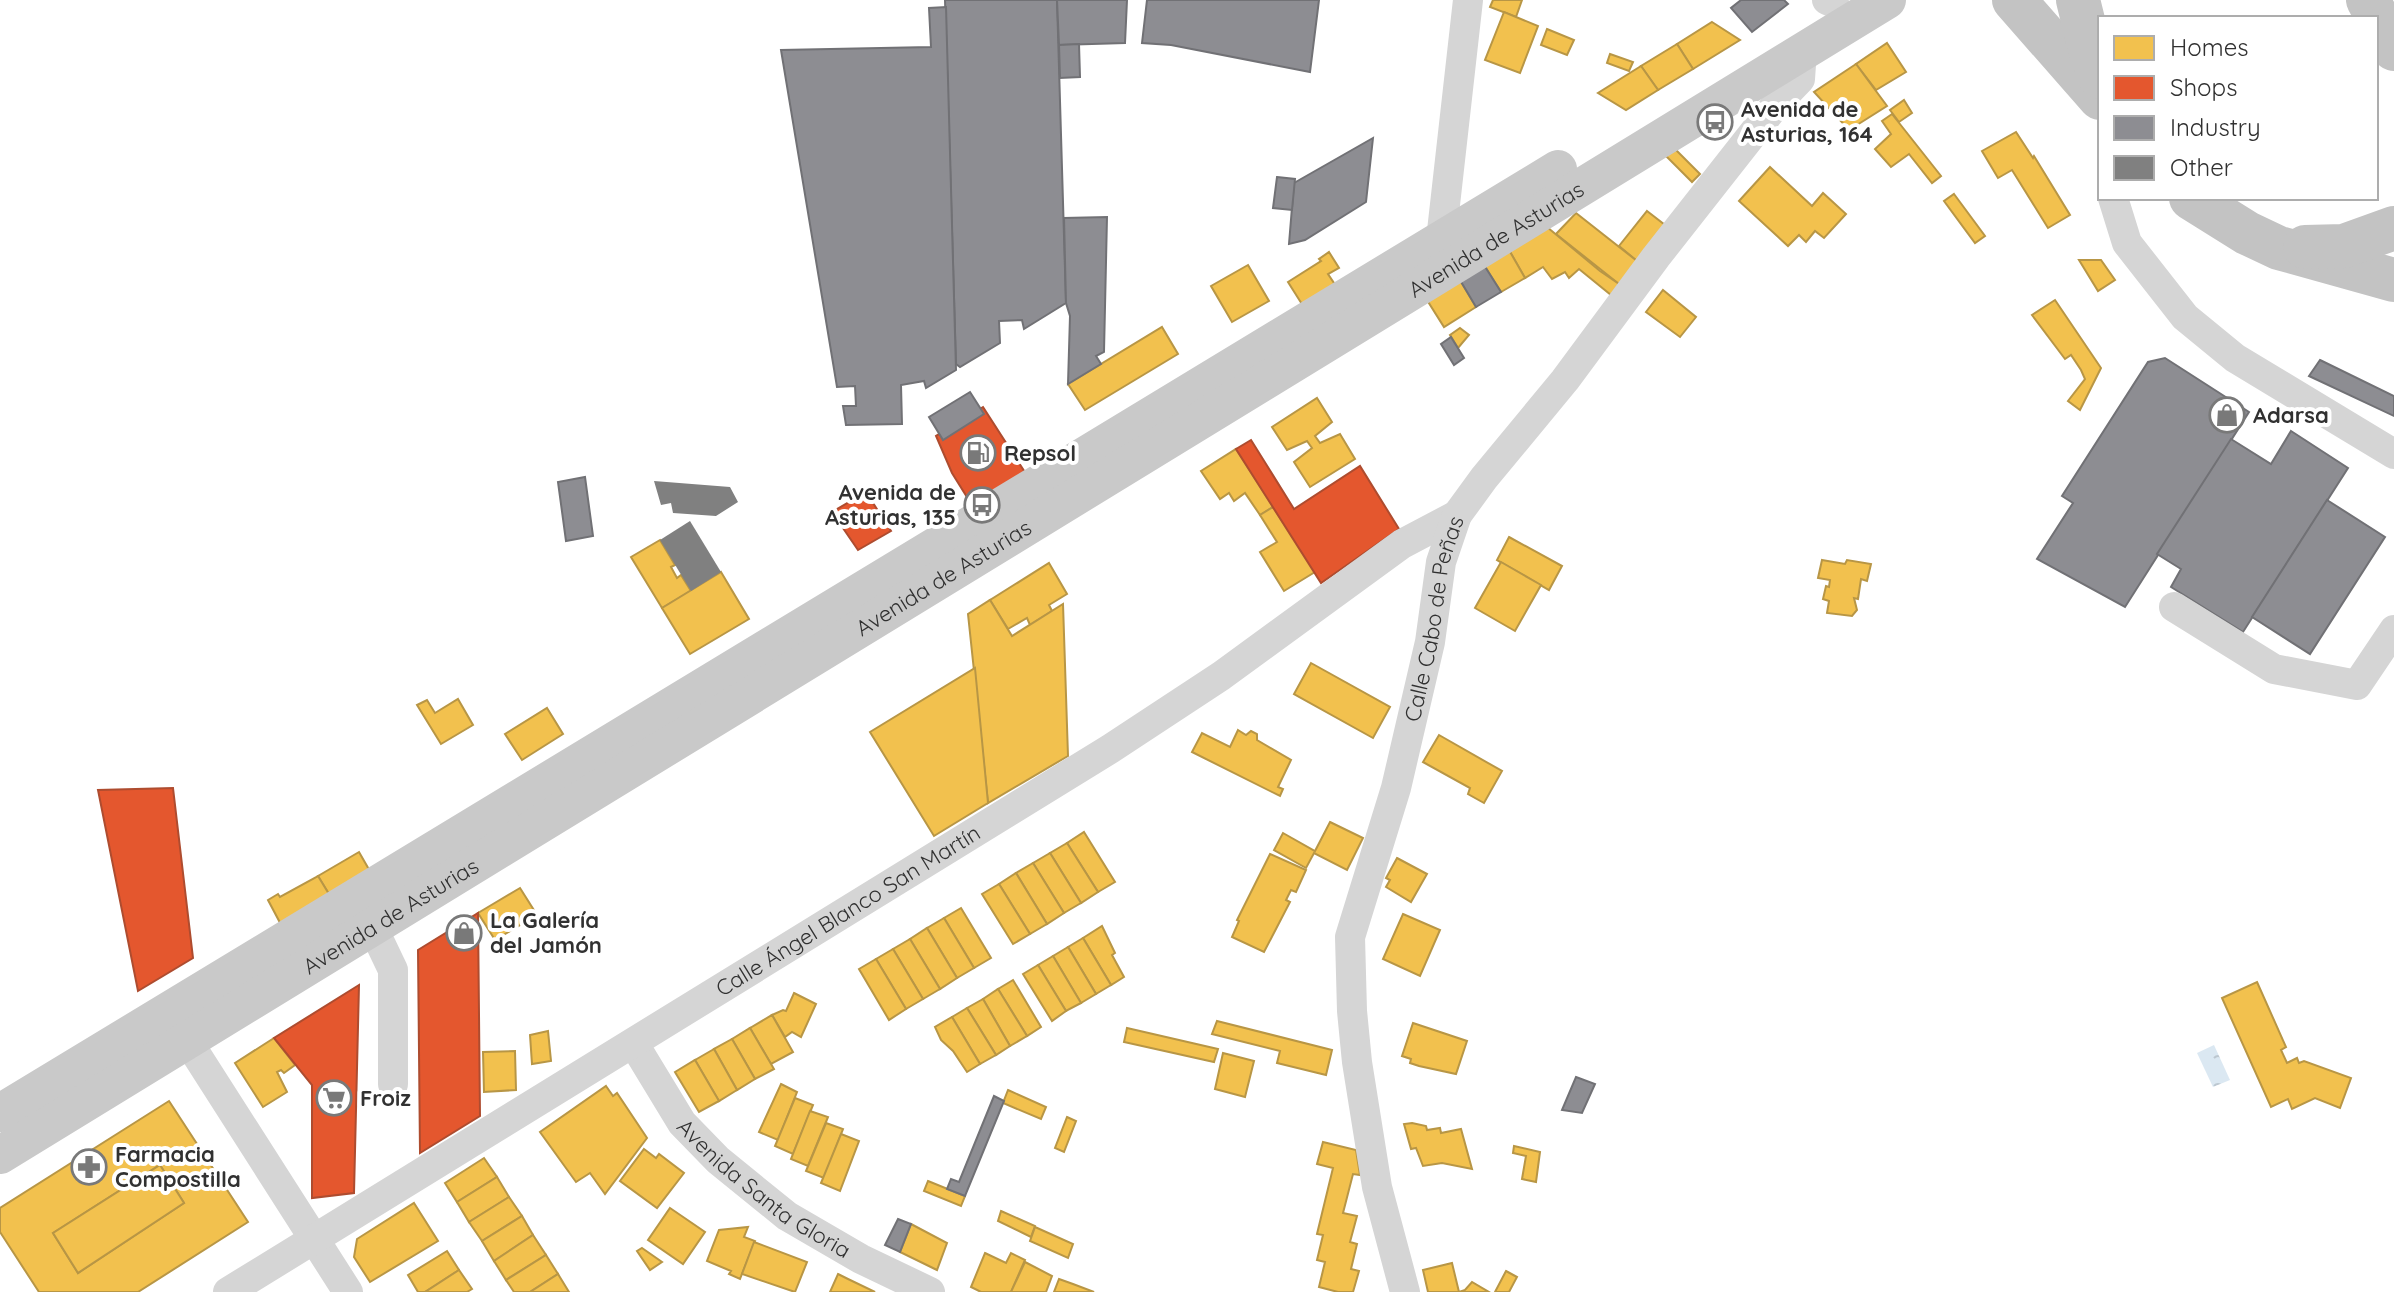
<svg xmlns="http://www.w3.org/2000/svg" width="2394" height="1292" font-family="Quicksand,sans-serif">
	<defs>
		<pattern id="water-ripples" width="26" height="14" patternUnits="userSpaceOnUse" patternTransform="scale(2)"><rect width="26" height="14" fill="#dbe8f2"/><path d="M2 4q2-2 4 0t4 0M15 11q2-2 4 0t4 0" fill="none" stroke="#bcc7d0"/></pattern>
	</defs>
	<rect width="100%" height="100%" fill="#fff"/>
	<polygon fill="url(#water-ripples)" points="2214,1045 2230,1080 2213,1087 2197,1053"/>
	<g fill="#f2c14e" stroke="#b89645" stroke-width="2" fill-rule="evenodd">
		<polygon points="1493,0 1522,0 1516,17 1490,7"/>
		<polygon points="1504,12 1538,26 1520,73 1485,60"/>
		<polygon points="1712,22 1740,40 1693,69 1677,44"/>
		<polygon points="1547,29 1574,40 1567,55 1541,45"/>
		<polygon points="1887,43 1906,72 1876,90 1856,64"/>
		<polygon points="1677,44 1693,69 1658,90 1641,66"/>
		<polygon points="1610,54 1633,62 1629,71 1607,63"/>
		<polygon points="1856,64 1887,106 1849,130 1814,92"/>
		<polygon points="1641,66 1658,90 1626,110 1598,93"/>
		<polygon points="1904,100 1912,113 1899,122 1890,110"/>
		<polygon points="1892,114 1941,176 1932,183 1909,154 1891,167 1875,149 1891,134 1882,121"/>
		<polygon points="2016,132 2033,158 2034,156 2070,215 2048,228 2012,170 1998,178 1982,151"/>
		<polygon points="1674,148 1700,174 1692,182 1664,154"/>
		<polygon points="1770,167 1812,206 1823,193 1846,214 1824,238 1815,231 1806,242 1799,235 1788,246 1739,201"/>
		<polygon points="1954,194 1985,236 1975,243 1944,201"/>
		<polygon points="1647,211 1665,225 1637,261 1619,246"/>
		<polygon points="1576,213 1637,261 1619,284 1556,234"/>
		<polygon points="1547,227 1600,271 1619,284 1611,295 1579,269 1569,278 1565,272 1552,279 1543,267 1525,278 1509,250"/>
		<polygon points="1509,250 1525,278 1501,292 1484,265"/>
		<polygon points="1329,252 1339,268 1328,274 1338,289 1305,309 1288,282 1321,261 1319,259"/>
		<polygon points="2079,260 2101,260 2115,280 2098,291"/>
		<polygon points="1248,265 1269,301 1232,322 1211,286"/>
		<polygon points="1460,280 1476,307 1444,327 1427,300"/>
		<polygon points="1663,290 1696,317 1680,337 1646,312"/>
		<polygon points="2055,300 2101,368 2080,410 2068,401 2085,379 2081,370 2071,355 2065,359 2032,315"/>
		<polygon points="1162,327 1178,354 1085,410 1068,384"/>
		<polygon points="1460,328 1469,335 1458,348 1450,335"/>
		<polygon points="1317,398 1332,422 1315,436 1320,443 1340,434 1355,459 1310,487 1294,462 1312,448 1307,441 1287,450 1272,427"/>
		<polygon points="1236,449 1273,507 1260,515 1245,493 1234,501 1229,493 1220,499 1201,471"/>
		<polygon points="1273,507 1315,572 1284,591 1260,552 1277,542 1260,515"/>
		<polygon points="1509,537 1562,566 1549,590 1497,560"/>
		<polygon points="660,540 675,565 671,567 677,578 681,575 691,591 662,608 631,557"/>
		<polygon points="1822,560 1845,564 1847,560 1871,564 1867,581 1861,579 1858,599 1854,598 1857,610 1852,616 1827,613 1829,601 1823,599 1826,586 1829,587 1830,580 1818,578"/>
		<polygon points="1501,562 1541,585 1515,631 1475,608"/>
		<polygon points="1049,563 1067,594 1049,605 1052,611 1030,625 1027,618 1008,629 990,600"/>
		<polygon points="721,572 749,619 690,654 662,608"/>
		<polygon points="990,600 1012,636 1063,604 1068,756 988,803 968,614"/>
		<polygon points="1311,663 1390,707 1373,738 1294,694"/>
		<polygon points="975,668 988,803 934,836 870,732"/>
		<polygon points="458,699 473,725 441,744 417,705 427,700 435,713"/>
		<polygon points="547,708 563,734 522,760 505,734"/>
		<polygon points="1238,730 1246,735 1251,731 1257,734 1257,740 1291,760 1278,787 1283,789 1280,796 1192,752 1202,733 1230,747"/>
		<polygon points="1439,735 1502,771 1484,803 1468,794 1470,788 1423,762"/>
		<polygon points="1330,822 1363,838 1347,870 1314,853 1306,868 1274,850 1283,833 1315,851"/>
		<polygon points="1084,832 1115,882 1098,892 1067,843"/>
		<polygon points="1067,843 1098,892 1081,903 1050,853"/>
		<polygon points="359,852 375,880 335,904 318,876"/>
		<polygon points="1050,853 1081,903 1064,913 1033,863"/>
		<polygon points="1270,854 1306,870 1296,892 1291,890 1286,900 1290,902 1264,952 1232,937 1239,921 1237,920"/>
		<polygon points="1397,858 1427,874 1411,902 1386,887 1390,880 1386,878"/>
		<polygon points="1033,863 1064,913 1047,924 1016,873"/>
		<polygon points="1016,873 1047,924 1030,934 999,884"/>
		<polygon points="318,876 335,904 286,934 268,900 278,894 280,897"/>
		<polygon points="999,884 1030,934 1013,944 982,894"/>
		<polygon points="520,888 537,915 495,940 478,913"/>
		<polygon points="961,908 991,958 974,968 944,918"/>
		<polygon points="1403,914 1440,930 1420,976 1383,959"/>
		<polygon points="944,918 974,968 957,978 927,928"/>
		<polygon points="1102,926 1115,953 1112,955 1124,977 1111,985 1083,938"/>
		<polygon points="927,928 957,978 940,989 910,939"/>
		<polygon points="1083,938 1111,985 1096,994 1068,947"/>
		<polygon points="910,939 940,989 923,999 893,949"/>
		<polygon points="1068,947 1096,994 1081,1003 1053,956"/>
		<polygon points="893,949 923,999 906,1009 876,959"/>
		<polygon points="1053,956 1081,1003 1066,1011 1038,965"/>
		<polygon points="876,959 906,1009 889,1020 859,969"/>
		<polygon points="1038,965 1066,1011 1052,1021 1023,974"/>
		<polygon points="1013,980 1041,1027 1027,1036 998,989"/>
		<polygon points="2257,982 2286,1047 2281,1050 2287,1063 2297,1058 2299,1063 2304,1061 2351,1078 2340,1108 2315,1098 2292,1109 2288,1099 2271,1107 2222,998"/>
		<polygon points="998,989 1027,1036 1010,1046 983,999"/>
		<polygon points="794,993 816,1004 801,1037 792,1032 785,1037 772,1015 783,1010 786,1011"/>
		<polygon points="983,999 1010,1046 996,1055 967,1008"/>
		<polygon points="967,1008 996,1055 980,1064 952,1017"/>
		<polygon points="772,1015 793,1052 771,1064 750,1028"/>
		<polygon points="952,1017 980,1064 967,1072 953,1051 941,1040 935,1027"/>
		<polygon points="1217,1021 1332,1050 1326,1075 1277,1063 1280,1051 1212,1034"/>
		<polygon points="1413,1023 1467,1041 1456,1074 1419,1066 1410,1063 1411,1059 1402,1056"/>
		<polygon points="750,1028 774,1069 755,1079 732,1039"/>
		<polygon points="1127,1028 1218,1049 1214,1062 1124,1042"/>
		<polygon points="548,1031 551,1061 532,1064 530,1035"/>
		<polygon points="274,1038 295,1065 284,1073 281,1070 277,1072 287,1092 263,1107 235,1063"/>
		<polygon points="732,1039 755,1079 737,1090 714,1049"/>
		<polygon points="714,1049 737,1090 719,1101 695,1060"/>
		<polygon points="515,1051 516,1090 484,1092 483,1052"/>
		<polygon points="1223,1053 1254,1061 1245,1097 1215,1089"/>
		<polygon points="695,1060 719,1101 699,1112 675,1072"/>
		<polygon points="781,1084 797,1092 778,1140 759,1132"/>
		<polygon points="606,1086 613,1096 617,1093 647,1138 605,1194 590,1173 576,1182 540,1132"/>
		<polygon points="1008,1090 1046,1107 1041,1119 1003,1103"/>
		<polygon points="795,1098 813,1105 793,1154 775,1146"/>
		<path d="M169 1101 248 1222 138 1292H39L0 1232V1208ZM160 1165 184 1203 78 1273 53 1233Z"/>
		<polygon points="810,1111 828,1117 808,1166 791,1159"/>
		<polygon points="1067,1117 1076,1121 1064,1152 1055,1148"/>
		<polygon points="826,1123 843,1129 824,1178 806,1171"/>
		<polygon points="1412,1123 1426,1126 1427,1130 1440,1128 1441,1133 1461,1129 1472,1169 1442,1163 1423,1166 1416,1148 1411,1149 1404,1124"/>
		<polygon points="841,1134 859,1141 840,1191 821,1183"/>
		<polygon points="1323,1142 1356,1150 1360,1175 1353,1174 1343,1213 1357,1216 1350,1242 1357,1244 1351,1269 1359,1271 1353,1292 1338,1292 1319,1287 1325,1262 1317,1260 1323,1235 1317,1234 1333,1168 1317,1164"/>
		<polygon points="1514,1146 1540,1152 1536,1182 1522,1179 1526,1156 1513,1153"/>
		<polygon points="644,1149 656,1158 659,1154 684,1173 657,1208 620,1181"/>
		<polygon points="484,1158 497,1177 457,1202 445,1183"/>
		<polygon points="160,1165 184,1203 78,1273 53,1233"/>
		<polygon points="497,1177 509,1197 469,1222 457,1202"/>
		<polygon points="928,1181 965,1196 961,1206 924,1191"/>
		<polygon points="509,1197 522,1216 482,1241 469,1222"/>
		<polygon points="414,1203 438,1241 370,1282 354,1257 357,1239"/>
		<polygon points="670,1208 705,1232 683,1264 648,1240"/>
		<polygon points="1001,1211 1035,1226 1031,1237 998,1221"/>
		<polygon points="522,1216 533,1235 494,1261 482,1241"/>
		<polygon points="911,1224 947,1243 937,1270 900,1252"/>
		<polygon points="748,1227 744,1237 755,1241 740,1279 729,1274 731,1271 707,1261 719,1230"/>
		<polygon points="1035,1227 1073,1244 1068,1258 1030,1241"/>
		<polygon points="533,1235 546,1255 506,1280 494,1261"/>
		<polygon points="754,1242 807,1262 795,1292 742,1274"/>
		<polygon points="642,1248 662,1262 650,1270 637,1251"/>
		<polygon points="447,1251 459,1270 425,1292 418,1292 408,1275"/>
		<polygon points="985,1253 1006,1263 1011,1253 1025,1260 1011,1292 981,1292 971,1287"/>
		<polygon points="546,1255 558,1274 530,1292 514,1292 506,1280"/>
		<polygon points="1025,1262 1052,1276 1046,1292 1011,1292"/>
		<polygon points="1452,1263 1459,1292 1465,1290 1472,1282 1489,1292 1428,1292 1423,1270"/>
		<polygon points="459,1270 472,1289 467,1292 425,1292"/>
		<polygon points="1506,1271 1517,1277 1509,1292 1495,1292"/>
		<polygon points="558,1274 569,1292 530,1292"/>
		<polygon points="838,1274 848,1279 875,1292 830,1292"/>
		<polygon points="1059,1279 1073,1284 1094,1292 1054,1292"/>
	</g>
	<g fill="#e4572e" stroke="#ae4c2f" stroke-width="2">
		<polygon points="983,407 1028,477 975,510 952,473 936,436"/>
		<polygon points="1251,440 1294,509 1360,466 1399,529 1321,583 1236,449"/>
		<polygon points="866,492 891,531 858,550 832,512"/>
		<polygon points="173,788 193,958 138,991 98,790"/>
		<polygon points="478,913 480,1116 420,1153 418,950"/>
		<polygon points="359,985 354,1193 312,1198 312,1085 274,1038"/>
	</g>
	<g fill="#8d8d92" stroke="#717175" stroke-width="2">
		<polygon points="945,0 1057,0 1066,303 1024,329 1022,320 999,321 1000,343 960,367 956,364"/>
		<polygon points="1057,0 1127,0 1125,43 1059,45"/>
		<polygon points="1147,0 1319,0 1310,72 1171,45 1142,43"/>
		<polygon points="1741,0 1784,0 1788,4 1752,32 1731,8"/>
		<polygon points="946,7 956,370 926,388 924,381 901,385 902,424 846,425 843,406 856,406 855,386 837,387 781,50 931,47 929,8"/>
		<polygon points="1079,44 1080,77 1060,78 1059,45"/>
		<polygon points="1373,138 1366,202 1305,240 1289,244 1294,183"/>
		<polygon points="1277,177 1295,179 1292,210 1273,208"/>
		<polygon points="1107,217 1104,352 1096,356 1101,364 1068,384 1070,316 1066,303 1064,218"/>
		<polygon points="1484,265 1501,292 1476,307 1460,280"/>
		<polygon points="1451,337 1464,358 1454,365 1441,344"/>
		<polygon points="2165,358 2249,412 2125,607 2037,559 2073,503 2062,496 2148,362"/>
		<polygon points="2320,360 2394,396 2394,416 2309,376"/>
		<polygon points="970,392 984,414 943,440 929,417"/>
		<polygon points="2291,431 2348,468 2243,632 2171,587 2181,569 2157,554 2231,439 2271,464"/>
		<polygon points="585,477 593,536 566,541 558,482"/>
		<polygon points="2327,500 2385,537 2310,654 2252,617"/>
		<polygon points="1576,1077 1595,1084 1582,1113 1562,1110"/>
		<polygon points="994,1096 1004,1101 965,1196 947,1189 951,1179 959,1182"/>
		<polygon points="898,1219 911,1224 900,1252 885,1245"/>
	</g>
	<g fill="#808080">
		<polygon points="654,481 730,487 738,502 716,516 673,513 671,503 661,505"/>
		<polygon points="690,521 721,572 691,591 660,540"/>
	</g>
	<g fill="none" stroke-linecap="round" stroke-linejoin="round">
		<g stroke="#d5d5d5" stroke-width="30">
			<polyline points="1827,0 1834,3"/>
			<polyline points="2113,198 2127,243 2185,317 2235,358 2394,454"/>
			<polyline points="1441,240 1468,0"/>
			<polyline points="2174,607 2274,669 2357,685 2394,630"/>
			<polyline points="372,926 393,970 393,1084"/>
			<polyline points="187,1040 348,1292"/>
			<path id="s1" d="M634 1044 682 1123 718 1160 787 1216 861 1259 930 1292"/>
			<path id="s2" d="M228 1292 1110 749 1221 676 1402 544 1457 515"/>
			<path id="s3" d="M1405 1292 1377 1187 1357 1062 1352 1011 1350 937 1396 788 1430 642 1441 562 1457 515 1484 478 1565 380 1656 257 1777 103 1800 79 1802 50"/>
		</g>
		<g stroke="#c9c9c9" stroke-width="38">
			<polyline points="0,1113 1558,169"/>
			<path id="s4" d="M0 1155 1887 0"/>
		</g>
		<g stroke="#c3c3c3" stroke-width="44">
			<polyline points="2014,0 2100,98"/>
			<polyline points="2078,0 2090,49 2100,77"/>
			<polyline points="2368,0 2394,49"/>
			<polyline points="2191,198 2247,233 2279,248 2394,280"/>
			<polyline points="2305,247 2344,246 2394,228"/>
		</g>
	</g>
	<defs>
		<symbol id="bus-ring" viewBox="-11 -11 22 22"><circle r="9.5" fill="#fff" stroke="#797979" stroke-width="1.5"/><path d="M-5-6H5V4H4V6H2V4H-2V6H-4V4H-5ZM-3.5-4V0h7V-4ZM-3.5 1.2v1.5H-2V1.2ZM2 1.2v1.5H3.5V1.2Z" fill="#797979"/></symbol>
		<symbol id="shop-ring" viewBox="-11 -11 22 22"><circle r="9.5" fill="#fff" stroke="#797979" stroke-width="1.5"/><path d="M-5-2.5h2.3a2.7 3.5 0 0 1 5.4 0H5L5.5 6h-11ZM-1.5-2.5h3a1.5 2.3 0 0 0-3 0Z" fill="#797979"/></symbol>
		<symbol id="fuel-ring" viewBox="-11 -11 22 22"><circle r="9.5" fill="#fff" stroke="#797979" stroke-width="1.5"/><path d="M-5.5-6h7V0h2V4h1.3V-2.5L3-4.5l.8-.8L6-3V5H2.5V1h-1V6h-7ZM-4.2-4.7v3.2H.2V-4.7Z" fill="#797979"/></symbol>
		<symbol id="supermarket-ring" viewBox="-11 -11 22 22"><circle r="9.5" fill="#fff" stroke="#797979" stroke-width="1.5"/><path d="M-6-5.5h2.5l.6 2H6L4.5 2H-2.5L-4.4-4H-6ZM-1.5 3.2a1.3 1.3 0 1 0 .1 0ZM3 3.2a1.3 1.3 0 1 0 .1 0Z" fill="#797979"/></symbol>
		<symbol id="pharmacy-ring" viewBox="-11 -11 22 22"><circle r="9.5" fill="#fff" stroke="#797979" stroke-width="1.5"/><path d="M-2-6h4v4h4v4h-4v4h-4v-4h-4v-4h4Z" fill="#797979"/></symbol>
	</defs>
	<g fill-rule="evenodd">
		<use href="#bus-ring" x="1695" y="102" width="40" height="40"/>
		<use href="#shop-ring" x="2207" y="395" width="40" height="40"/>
		<use href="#fuel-ring" x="958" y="433" width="40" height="40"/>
		<use href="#bus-ring" x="962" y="485" width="40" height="40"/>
		<use href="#shop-ring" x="444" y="913" width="40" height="40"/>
		<use href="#supermarket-ring" x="314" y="1078" width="40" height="40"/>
		<use href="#pharmacy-ring" x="69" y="1147" width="40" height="40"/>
	</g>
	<g text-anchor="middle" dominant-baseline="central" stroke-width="8" stroke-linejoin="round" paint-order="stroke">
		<g font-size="22" font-weight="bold" fill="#313131" stroke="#fff" text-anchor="start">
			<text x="1741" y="109">Avenida de<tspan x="1741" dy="25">Asturias, 164</tspan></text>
			<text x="2253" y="415">Adarsa</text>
			<text x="1004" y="453">Repsol</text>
			<text x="956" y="492" text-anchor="end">Avenida de<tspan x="956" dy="25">Asturias, 135</tspan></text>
			<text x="490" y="920">La Galería<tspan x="490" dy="25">del Jamón</tspan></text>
			<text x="360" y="1098">Froiz</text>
			<text x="115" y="1154">Farmacia<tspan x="115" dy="25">Compostilla</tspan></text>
		</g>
		<g font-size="22" fill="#313131" stroke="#fff">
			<text stroke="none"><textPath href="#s4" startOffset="1754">Avenida de Asturias</textPath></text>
			<text stroke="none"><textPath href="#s4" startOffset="1106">Avenida de Asturias</textPath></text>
			<text stroke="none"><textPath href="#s3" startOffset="690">Calle Cabo de Peñas</textPath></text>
			<text stroke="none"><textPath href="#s2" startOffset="728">Calle Ángel Blanco San Martín</textPath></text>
			<text stroke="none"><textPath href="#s4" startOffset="458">Avenida de Asturias</textPath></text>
			<text stroke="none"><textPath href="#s1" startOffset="198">Avenida Santa Gloria</textPath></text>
		</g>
	</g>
	<rect x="2098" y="16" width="280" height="184" fill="#ffffff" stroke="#adadad" stroke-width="2"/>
	<rect x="2114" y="36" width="40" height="24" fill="#f2c14e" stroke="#adadad" stroke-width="2"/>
	<text x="2170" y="56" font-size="24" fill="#313131">Homes</text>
	<rect x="2114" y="76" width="40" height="24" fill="#e4572e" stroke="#adadad" stroke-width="2"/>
	<text x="2170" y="96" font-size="24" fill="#313131">Shops</text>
	<rect x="2114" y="116" width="40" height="24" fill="#8d8d92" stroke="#adadad" stroke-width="2"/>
	<text x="2170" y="136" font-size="24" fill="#313131">Industry</text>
	<rect x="2114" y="156" width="40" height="24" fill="#808080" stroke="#adadad" stroke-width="2"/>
	<text x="2170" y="176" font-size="24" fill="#313131">Other</text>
</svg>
